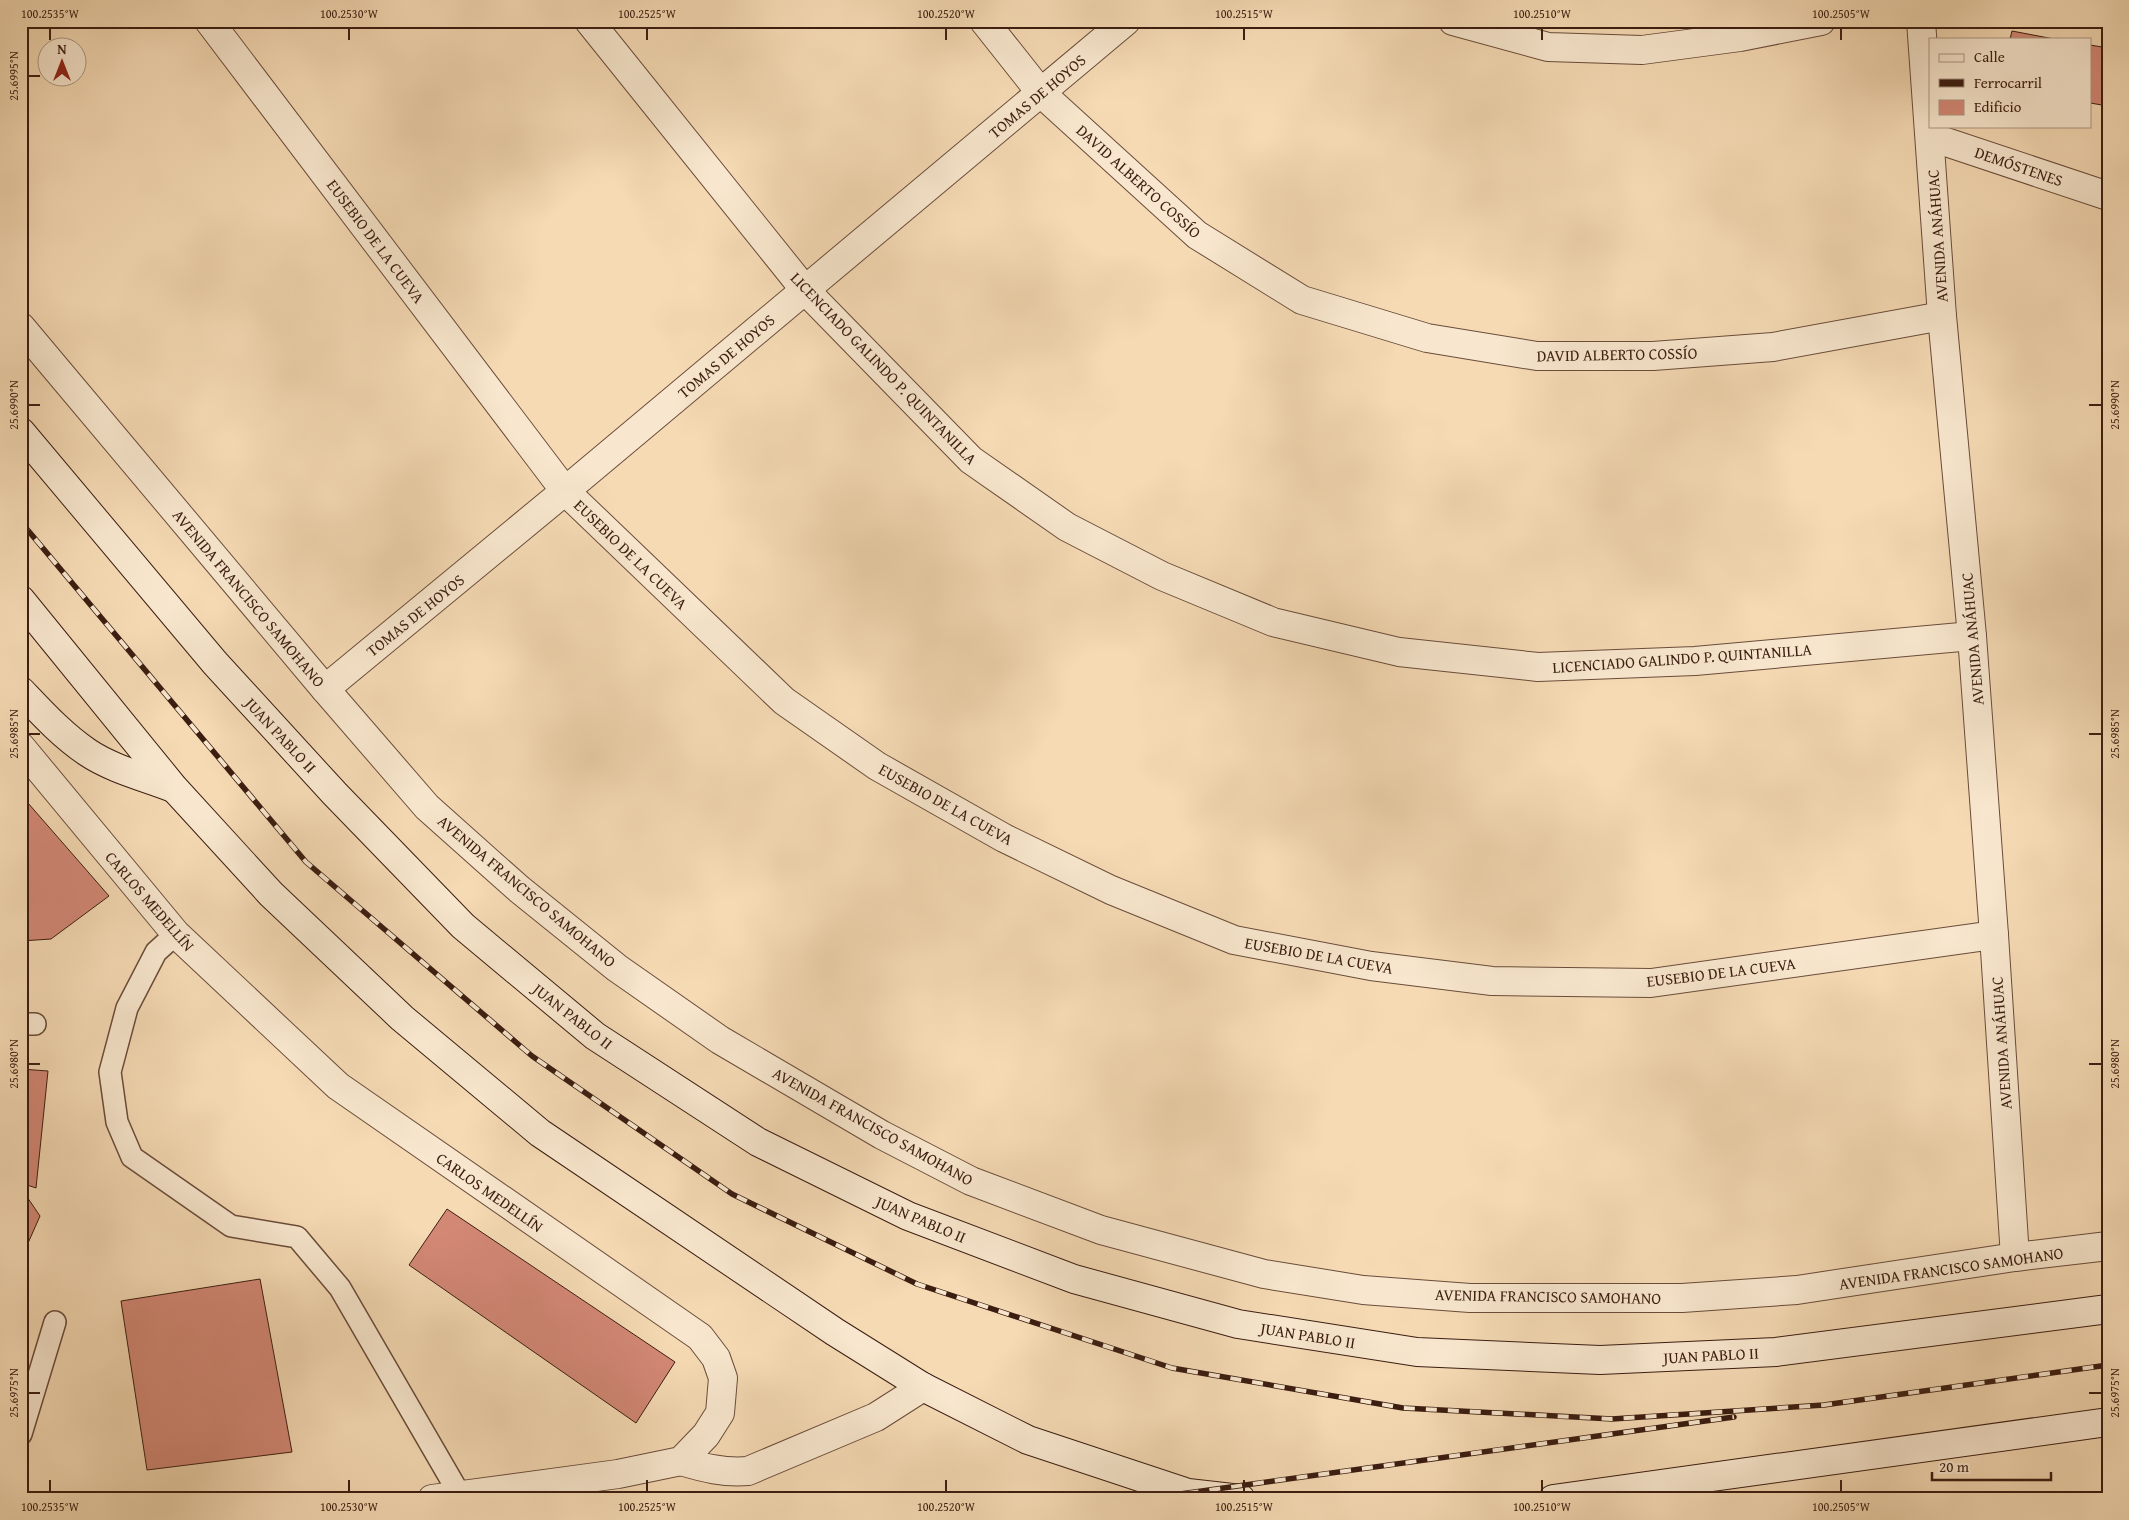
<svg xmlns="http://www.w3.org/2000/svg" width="2129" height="1520" font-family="'Gentium Book Plus',serif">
	<rect width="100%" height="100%" fill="#f5dab4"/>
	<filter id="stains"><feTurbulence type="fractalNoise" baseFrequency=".004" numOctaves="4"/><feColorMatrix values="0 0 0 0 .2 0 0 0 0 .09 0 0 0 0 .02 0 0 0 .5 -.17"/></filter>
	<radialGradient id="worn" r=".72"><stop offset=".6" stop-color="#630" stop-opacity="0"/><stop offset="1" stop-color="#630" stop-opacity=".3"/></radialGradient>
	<g fill="#d38876" stroke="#3b1d11">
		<polygon points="2012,31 2054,39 2010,39"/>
		<polygon points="2090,45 2108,48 2108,106 2090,103"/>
		<polygon points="21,795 109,896 51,939 21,941"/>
		<polygon points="21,1069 48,1071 36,1188 21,1183"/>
		<polygon points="21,1188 40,1216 21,1259"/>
		<polygon points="447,1209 675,1362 636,1423 409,1265"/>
		<polygon points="260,1279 292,1452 147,1470 121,1301"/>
	</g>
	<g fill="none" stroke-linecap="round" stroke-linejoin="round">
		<defs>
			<g id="service">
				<polyline points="176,934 156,952 127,1008 110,1072 117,1122 132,1157 231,1226 297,1237 340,1288 460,1495"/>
				<polyline points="21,1024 35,1024"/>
				<polyline points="21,1434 55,1322"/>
			</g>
			<g id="minor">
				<polyline points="209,21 565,491 784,701 877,766 1004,838 1111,890 1234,940 1371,966 1492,981 1651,983 1994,935"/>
				<polyline points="589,21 805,290 971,460 1067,527 1162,576 1273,622 1399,652 1538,667 1695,661 1972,636"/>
				<polyline points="984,21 1041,93 1197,235 1302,300 1427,338 1537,356 1653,356 1773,347 1942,316"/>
				<polyline points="1453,21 1548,47 1642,50 1740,37 1821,21"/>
				<polyline points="1921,21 1942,316 1972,636 1994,935 2015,1257"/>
				<polyline points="1931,137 2108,196"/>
				<polyline points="21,327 325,689 427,807 519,889 617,968 720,1040 882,1135 971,1181 1101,1230 1264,1274 1363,1290 1470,1298 1682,1298 1797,1290 2015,1257 2108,1246"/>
				<polyline points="325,689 565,491 1126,21"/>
				<polyline points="21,747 176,934 338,1086 700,1337 716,1358 723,1378 720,1413 706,1435 681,1461 618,1474 432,1499"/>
				<path d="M681 1461C704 1468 724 1473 748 1471L876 1417 923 1387"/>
			</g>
			<g id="secondary">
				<polyline points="21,432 215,663 335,794 463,926 595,1036 758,1142 908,1216 1074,1279 1238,1324 1417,1352 1600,1360 1776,1352 2108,1309"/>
				<polyline points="21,600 174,788 271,894 402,1018 540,1133 835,1332 923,1387 1028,1440 1188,1493 1241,1499"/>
				<path d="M21 691C42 713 62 735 87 752 112 769 145 777 173 788"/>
				<polyline points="1553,1499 2108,1422"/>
			</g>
		</defs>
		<use href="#service" stroke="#6a4c3a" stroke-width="24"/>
		<use href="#minor" stroke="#6a4c3a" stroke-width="30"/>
		<use href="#secondary" stroke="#3b1d11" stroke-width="30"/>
		<use href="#service" stroke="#f8e7ce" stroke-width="21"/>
		<use href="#minor" stroke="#f8e7ce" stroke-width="28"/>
		<use href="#secondary" stroke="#f8e7ce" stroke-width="28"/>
		<defs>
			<g id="rail">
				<polyline points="21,522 306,862 532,1056 732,1194 917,1284 1172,1368 1403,1408 1612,1419 1824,1405 2108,1365"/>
				<polyline points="1144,1499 1734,1417"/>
			</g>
		</defs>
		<use href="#rail" stroke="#3b1d11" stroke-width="5.5"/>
		<use href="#rail" stroke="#f8e7ce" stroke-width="4" stroke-dasharray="11" stroke-linecap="butt"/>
	</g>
	<path fill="none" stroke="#3b1d11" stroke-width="2" d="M50 28V40M349 28V40M647 28V40M946 28V40M1244 28V40M1542 28V40M1841 28V40M28 76H40M28 405H40M2089 405H2102M28 734H40M2089 734H2102M28 1064H40M2089 1064H2102M28 1393H40M2089 1393H2102M50 1480V1492M349 1480V1492M647 1480V1492M946 1480V1492M1244 1480V1492M1542 1480V1492M1841 1480V1492"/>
	<g text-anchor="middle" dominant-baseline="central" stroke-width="4" stroke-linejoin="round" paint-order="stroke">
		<g font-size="16" fill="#3b1d11" stroke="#f8e7ce">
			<text transform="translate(1037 96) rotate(-40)">TOMAS DE HOYOS</text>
			<text transform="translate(2019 166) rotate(19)">DEMÓSTENES</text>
			<text transform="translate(1139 181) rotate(42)">DAVID ALBERTO COSSÍO</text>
			<text transform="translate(1937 236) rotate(-94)">AVENIDA ANÁHUAC</text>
			<text transform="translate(376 241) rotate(53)">EUSEBIO DE LA CUEVA</text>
			<text transform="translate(1617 354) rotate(-1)">DAVID ALBERTO COSSÍO</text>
			<text transform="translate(726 356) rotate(-40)">TOMAS DE HOYOS</text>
			<text transform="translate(884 368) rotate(46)">LICENCIADO GALINDO P. QUINTANILLA</text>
			<text transform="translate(631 554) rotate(44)">EUSEBIO DE LA CUEVA</text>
			<text transform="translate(249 598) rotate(50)">AVENIDA FRANCISCO SAMOHANO</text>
			<text transform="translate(415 615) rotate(-39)">TOMAS DE HOYOS</text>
			<text transform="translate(1972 639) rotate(-95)">AVENIDA ANÁHUAC</text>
			<text transform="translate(1682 658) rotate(-4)">LICENCIADO GALINDO P. QUINTANILLA</text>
			<text transform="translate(281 735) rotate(47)">JUAN PABLO II</text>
			<text transform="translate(946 804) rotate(29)">EUSEBIO DE LA CUEVA</text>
			<text transform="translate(527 891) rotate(40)">AVENIDA FRANCISCO SAMOHANO</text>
			<text transform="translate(150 901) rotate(49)">CARLOS MEDELLÍN</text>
			<text transform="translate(1319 955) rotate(10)">EUSEBIO DE LA CUEVA</text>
			<text transform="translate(1721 972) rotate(-7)">EUSEBIO DE LA CUEVA</text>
			<text transform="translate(573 1016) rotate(38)">JUAN PABLO II</text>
			<text transform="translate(2001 1043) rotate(-94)">AVENIDA ANÁHUAC</text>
			<text transform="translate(873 1126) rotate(29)">AVENIDA FRANCISCO SAMOHANO</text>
			<text transform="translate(490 1192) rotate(35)">CARLOS MEDELLÍN</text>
			<text transform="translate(921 1219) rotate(23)">JUAN PABLO II</text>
			<text transform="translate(1951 1268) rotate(-8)">AVENIDA FRANCISCO SAMOHANO</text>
			<text transform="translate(1548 1296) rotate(1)">AVENIDA FRANCISCO SAMOHANO</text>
			<text transform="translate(1308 1335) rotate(9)">JUAN PABLO II</text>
			<text transform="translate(1711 1355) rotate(-3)">JUAN PABLO II</text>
		</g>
	</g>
	<rect width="2129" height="1520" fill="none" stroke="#f5dab4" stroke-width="55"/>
	<rect x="1929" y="38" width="162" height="90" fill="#f8e7ce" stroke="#ac9682"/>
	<rect x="1939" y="54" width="25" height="8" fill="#f8e7ce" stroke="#ac9682"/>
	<text x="1974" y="62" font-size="15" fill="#3b1d11">Calle</text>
	<rect x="1939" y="79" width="25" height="8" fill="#3b1d11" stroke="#ac9682"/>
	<text x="1974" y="88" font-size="15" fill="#3b1d11">Ferrocarril</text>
	<rect x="1939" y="100" width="25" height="15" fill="#d38876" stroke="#ac9682"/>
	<text x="1974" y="112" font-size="15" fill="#3b1d11">Edificio</text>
	<g transform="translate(62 62)"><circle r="24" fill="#f8e7ce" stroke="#ac9682"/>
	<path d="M0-4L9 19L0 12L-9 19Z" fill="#8f2418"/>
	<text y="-8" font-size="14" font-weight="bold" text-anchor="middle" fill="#3b1d11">N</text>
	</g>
	<path d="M1932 1472v8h119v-8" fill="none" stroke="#3b1d11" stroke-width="2.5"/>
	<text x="1939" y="1472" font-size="15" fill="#3b1d11" stroke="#f8e7ce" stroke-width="4" paint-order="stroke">20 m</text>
	<rect x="28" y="28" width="2074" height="1464" fill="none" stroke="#3b1d11" stroke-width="2"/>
	<g font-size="12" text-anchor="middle" fill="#3b1d11">
		<text x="50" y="18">100.2535°W</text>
		<text x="349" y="18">100.2530°W</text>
		<text x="647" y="18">100.2525°W</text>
		<text x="946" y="18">100.2520°W</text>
		<text x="1244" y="18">100.2515°W</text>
		<text x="1542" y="18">100.2510°W</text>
		<text x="1841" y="18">100.2505°W</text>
		<text transform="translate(14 76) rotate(-90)" y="4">25.6995°N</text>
		<text transform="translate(14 405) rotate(-90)" y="4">25.6990°N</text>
		<text transform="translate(2115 405) rotate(-90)" y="4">25.6990°N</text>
		<text transform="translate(14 734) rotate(-90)" y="4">25.6985°N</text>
		<text transform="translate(2115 734) rotate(-90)" y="4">25.6985°N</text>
		<text transform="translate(14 1064) rotate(-90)" y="4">25.6980°N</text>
		<text transform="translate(2115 1064) rotate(-90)" y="4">25.6980°N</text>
		<text transform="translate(14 1393) rotate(-90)" y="4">25.6975°N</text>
		<text transform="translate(2115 1393) rotate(-90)" y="4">25.6975°N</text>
		<text x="50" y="1511">100.2535°W</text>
		<text x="349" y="1511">100.2530°W</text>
		<text x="647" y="1511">100.2525°W</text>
		<text x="946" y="1511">100.2520°W</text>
		<text x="1244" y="1511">100.2515°W</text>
		<text x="1542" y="1511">100.2510°W</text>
		<text x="1841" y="1511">100.2505°W</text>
	</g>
	<rect width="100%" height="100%" filter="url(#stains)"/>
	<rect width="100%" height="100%" fill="url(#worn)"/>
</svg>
